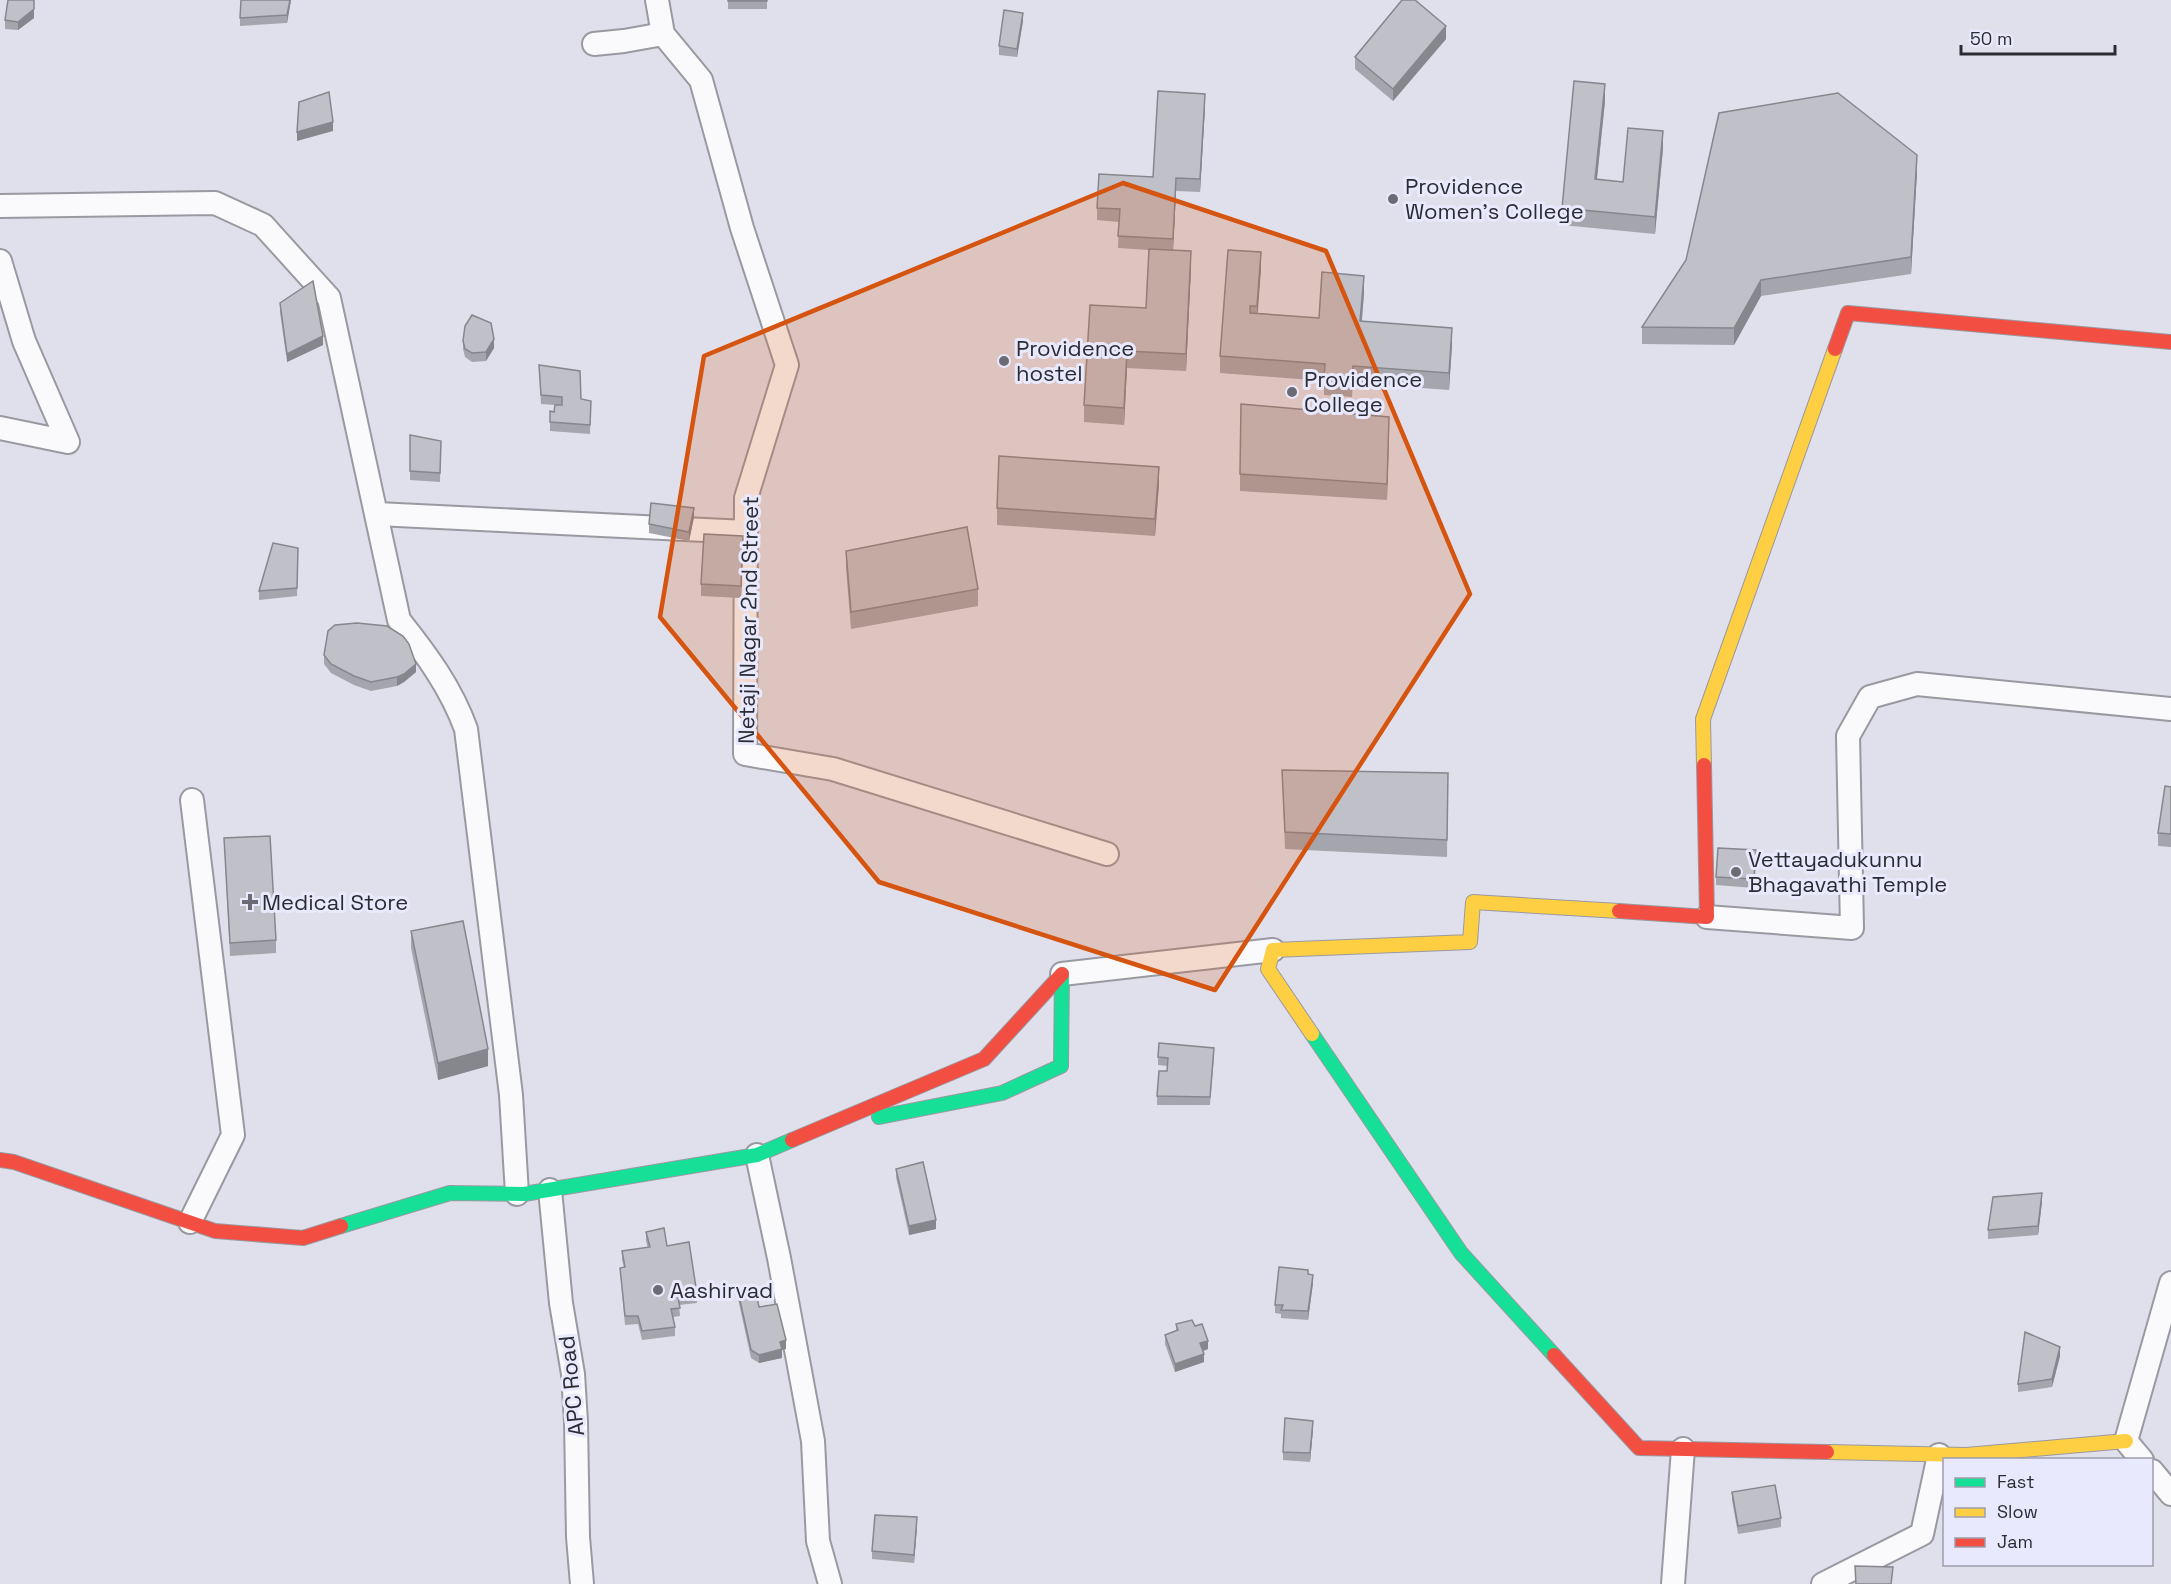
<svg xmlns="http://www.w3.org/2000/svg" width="2171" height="1584" font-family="'Space Grotesk',sans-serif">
	<rect width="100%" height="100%" fill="#e0e0ec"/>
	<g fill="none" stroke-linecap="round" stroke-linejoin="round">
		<defs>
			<g id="street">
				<polyline points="657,0 663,34 701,80 742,228 787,365 746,498 745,754 833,769 1107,854"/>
				<polyline points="594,44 624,41 663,34"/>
				<path d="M0 206 215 203 263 225 329 298 399 620C427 655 451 688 466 729L511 1095 517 1194"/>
				<polyline points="0,261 24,341 68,442 0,428"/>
				<polyline points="377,514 746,532"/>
				<polyline points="1707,917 1852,928 1848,736 1870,697 1917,684 2171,709"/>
				<polyline points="1062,974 1273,950"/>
				<polyline points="757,1155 779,1258 813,1441 818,1541 830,1584"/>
				<polyline points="550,1190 561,1303 573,1374 576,1422 578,1537 582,1584"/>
				<polyline points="190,1222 233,1135 192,800"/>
				<polyline points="2142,1460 2126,1441 2171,1283"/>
				<polyline points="2152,1471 2171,1494"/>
				<polyline points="1673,1584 1683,1449"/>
				<polyline points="1823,1584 1922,1534 1939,1455"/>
			</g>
			<g id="fast">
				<polyline points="1312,1034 1461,1253 1554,1355"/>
				<polyline points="879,1117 1002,1093 1061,1066 1062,974"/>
				<polyline points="341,1226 450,1193 524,1194 757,1155 792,1140"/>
			</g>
			<g id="slow">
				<polyline points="1704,765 1703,719 1835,349"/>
				<polyline points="1312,1034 1268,969 1273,950 1470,942 1473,902 1619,911"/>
				<polyline points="1827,1452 1966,1455 2126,1441"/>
			</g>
			<g id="jam">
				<polyline points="1835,349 1848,313 2171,342"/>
				<polyline points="1619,911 1707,917 1704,765"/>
				<polyline points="792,1140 984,1059 1062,974"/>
				<polyline points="0,1160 14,1162 215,1231 303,1238 341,1226"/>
				<polyline points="1554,1355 1639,1448 1827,1452"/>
			</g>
		</defs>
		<use href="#street" stroke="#9999a1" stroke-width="26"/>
		<use href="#fast" stroke="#9999a1" stroke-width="16"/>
		<use href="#slow" stroke="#9999a1" stroke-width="16"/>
		<use href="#jam" stroke="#9999a1" stroke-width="16"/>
		<use href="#street" stroke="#fafafc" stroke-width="22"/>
		<use href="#fast" stroke="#16e098" stroke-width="14"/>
		<use href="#slow" stroke="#ffcf43" stroke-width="14"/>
		<use href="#jam" stroke="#f24e42" stroke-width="14"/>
	</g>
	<g fill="#a5a5ad">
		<polygon points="291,0 287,23 240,26 240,18"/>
		<rect x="728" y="0" width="39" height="9"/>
		<polygon points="34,18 18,30 5,29 5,20"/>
		<polygon points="1023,21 1017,57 999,55 999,46"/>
		<polygon points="1446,39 1393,101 1355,69 1355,57"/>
		<polygon points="1605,101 1597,179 1623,182 1663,148 1655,234 1562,225 1562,208"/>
		<polygon points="1205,107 1200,192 1176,191 1173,250 1191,268 1186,371 1127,368 1124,425 1084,422 1084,405 1146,308 1149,250 1118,248 1119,222 1097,220 1097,208 1153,177"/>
		<polygon points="1917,172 1911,274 1761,296 1734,345 1642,344 1642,327"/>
		<polygon points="1261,269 1257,313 1319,318 1364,293 1362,321 1452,345 1449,390 1353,383 1352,397 1324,395 1324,381 1220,373 1220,356"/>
		<polygon points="280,303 323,345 287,362 280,312"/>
		<polygon points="463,341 494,348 486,361 472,362 465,357 463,349"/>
		<polygon points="539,365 581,399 591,401 590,434 550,431 550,411 554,412 555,405 541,404"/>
		<polygon points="1389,434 1387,500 1240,491 1240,474"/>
		<polygon points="410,435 441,449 440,482 410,480"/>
		<polygon points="1159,484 1155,536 997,525 997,508"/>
		<polygon points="694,517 689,541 649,533 649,524"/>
		<polygon points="298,548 297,596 259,600 259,591"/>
		<polygon points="743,549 741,598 701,596 701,584"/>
		<polygon points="846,551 978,589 978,606 851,629 846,568"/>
		<polygon points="324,655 416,672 404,682 397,686 371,691 354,685 331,673 324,664"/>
		<polygon points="1282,770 1448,773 1447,857 1285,849"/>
		<polygon points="2171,787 2171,847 2158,846 2158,833"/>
		<polygon points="224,838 276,940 276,953 230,956"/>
		<polygon points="1756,859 1754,888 1716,885 1716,877"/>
		<polygon points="411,931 488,1066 438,1080 411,948"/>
		<polygon points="1214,1056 1210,1105 1157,1105 1157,1096 1167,1071 1167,1066 1158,1065 1158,1057"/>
		<polygon points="896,1169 936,1229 909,1235 896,1177"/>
		<polygon points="2042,1202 2038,1235 1988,1239 1988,1230"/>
		<polygon points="646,1232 667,1246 697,1294 697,1303 679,1305 680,1316 673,1317 675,1327 675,1336 642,1340 638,1324 625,1325 620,1268 624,1267 622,1260 622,1251 648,1248 646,1241"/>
		<polygon points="1308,1274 1313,1283 1308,1320 1281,1318 1281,1314 1275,1313 1275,1305"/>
		<polygon points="738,1291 759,1307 786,1349 782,1350 782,1358 759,1363 751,1358 738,1299"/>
		<polygon points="1176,1324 1208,1349 1203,1351 1204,1362 1175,1372 1165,1344 1165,1335 1176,1331"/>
		<polygon points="2060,1356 2052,1387 2018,1392 2018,1384"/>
		<polygon points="1313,1429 1310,1462 1283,1460 1283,1452"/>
		<polygon points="1732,1492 1781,1518 1781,1527 1738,1534 1732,1500"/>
		<polygon points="917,1526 914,1563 872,1559 872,1551"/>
	</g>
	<g fill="#86868d">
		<polygon points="290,0 291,0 287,23 287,15"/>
		<polygon points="34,9 34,18 18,30 18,22"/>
		<polygon points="1023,13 1023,21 1017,57 1017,49"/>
		<polygon points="1446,26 1446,39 1393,101 1393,89"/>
		<polygon points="1605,84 1605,101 1595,196 1595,179"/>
		<polygon points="1205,94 1205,107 1200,192 1200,179"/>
		<polygon points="333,122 333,131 297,141 297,132"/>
		<polygon points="1663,131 1663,148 1655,234 1655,217"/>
		<polygon points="1917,155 1917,172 1911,274 1911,257"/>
		<polygon points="1176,178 1176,191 1173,251 1173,239"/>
		<polygon points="1191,251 1191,268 1186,371 1186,354"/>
		<polygon points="1261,252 1261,269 1257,323 1257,306"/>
		<polygon points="1364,276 1364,293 1360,338 1360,321"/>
		<polygon points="1761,280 1761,296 1734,345 1734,328"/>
		<polygon points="1452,328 1452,345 1449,390 1449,373"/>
		<polygon points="323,336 323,345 287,362 287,354"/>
		<polygon points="494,339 494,348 486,361 486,352"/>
		<polygon points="1127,351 1127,368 1124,425 1124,408"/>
		<polygon points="1389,417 1389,434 1387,500 1387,484"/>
		<polygon points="1159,467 1159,484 1155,536 1155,519"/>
		<polygon points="694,508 694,517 689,541 689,532"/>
		<polygon points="743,536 743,549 741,598 741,586"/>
		<polygon points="416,664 416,672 404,682 397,686 397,677"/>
		<polygon points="488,1049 488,1066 438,1080 438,1063"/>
		<polygon points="2042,1193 2042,1202 2038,1235 2038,1226"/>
		<polygon points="936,1220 936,1229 909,1235 909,1226"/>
		<polygon points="1313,1275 1313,1283 1308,1320 1308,1311"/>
		<polygon points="786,1340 786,1349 782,1350 782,1358 759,1363 759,1355 780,1342"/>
		<polygon points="1208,1341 1208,1349 1200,1352 1200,1343"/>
		<polygon points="2060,1347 2060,1356 2052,1387 2052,1379"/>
		<polygon points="1204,1354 1204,1362 1175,1372 1175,1364"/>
		<polygon points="1313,1421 1313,1429 1310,1462 1310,1453"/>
		<polygon points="917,1517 917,1526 914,1563 914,1555"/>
	</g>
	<g fill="#c0c0c9" stroke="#86868d" stroke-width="1.5">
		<polygon points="8,0 34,0 34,9 18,22 5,20"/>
		<polygon points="241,0 290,0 287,15 240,18"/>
		<rect x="728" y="0" width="39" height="1"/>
		<polygon points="1402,0 1415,0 1446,26 1393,89 1355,57"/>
		<polygon points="1004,10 1023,13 1017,49 999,46"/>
		<polygon points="1574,81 1605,84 1595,179 1623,182 1628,128 1663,131 1655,217 1562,208"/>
		<polygon points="1158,91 1205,94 1200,179 1176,178 1173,239 1118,236 1120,209 1097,208 1099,174 1153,177"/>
		<polygon points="329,92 333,122 297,132 299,102"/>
		<polygon points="1838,93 1917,155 1911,257 1761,280 1734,328 1642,327 1686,260 1719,113"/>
		<polygon points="1149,249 1191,251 1186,354 1127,351 1124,408 1084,405 1090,305 1146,308"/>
		<polygon points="1228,250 1261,252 1257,306 1250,306 1250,313 1319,318 1322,272 1364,276 1360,321 1452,328 1449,373 1353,366 1352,380 1324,378 1325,364 1220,356"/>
		<polygon points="313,281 323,336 287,354 280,303"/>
		<polygon points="472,315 491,323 494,339 486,352 472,353 465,349 463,341 465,326"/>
		<polygon points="539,365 580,371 581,399 591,401 590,425 550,422 550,411 554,412 555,405 562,405 562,397 541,395"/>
		<polygon points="1241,404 1389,417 1387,484 1240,474"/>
		<polygon points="410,435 441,441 440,473 410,471"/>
		<polygon points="999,456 1159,467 1155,519 997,508"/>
		<polygon points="651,503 694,508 689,532 649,524"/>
		<polygon points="967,527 978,589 851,612 846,551"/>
		<polygon points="704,534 743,536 741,586 701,584"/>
		<polygon points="273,543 298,548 297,588 259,591"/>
		<polygon points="357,623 387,626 403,636 409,644 416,664 404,674 397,677 371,682 354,676 331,664 324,655 328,631 335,625"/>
		<polygon points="1282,770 1448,773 1447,840 1285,832"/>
		<polygon points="2165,786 2171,787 2171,834 2158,833"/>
		<polygon points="270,836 276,940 230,943 224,838"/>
		<polygon points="1718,848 1756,850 1754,879 1716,877"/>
		<polygon points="463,921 488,1049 438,1063 411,931"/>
		<polygon points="1159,1043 1214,1048 1210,1097 1157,1096 1159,1071 1167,1071 1168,1058 1158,1057"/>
		<polygon points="923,1162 936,1220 909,1226 896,1169"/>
		<polygon points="2042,1193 2038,1226 1988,1230 1993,1197"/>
		<polygon points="664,1228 667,1246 689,1242 697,1294 678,1297 680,1308 671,1309 675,1327 642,1331 638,1316 625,1316 620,1268 625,1267 622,1251 650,1247 646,1232"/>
		<polygon points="1279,1267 1308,1270 1308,1274 1313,1275 1308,1311 1281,1310 1283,1305 1275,1305"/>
		<polygon points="755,1288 759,1307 777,1304 786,1340 780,1342 782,1349 759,1355 751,1350 738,1291"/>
		<polygon points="1192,1320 1195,1326 1202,1324 1208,1341 1200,1343 1204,1354 1175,1364 1165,1335 1178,1330 1176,1324"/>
		<polygon points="2025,1332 2060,1347 2052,1379 2018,1384"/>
		<polygon points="1285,1418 1313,1421 1310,1453 1283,1452"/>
		<polygon points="1775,1485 1781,1518 1738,1526 1732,1492"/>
		<polygon points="875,1515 917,1517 914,1555 872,1551"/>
		<polygon points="1855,1566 1893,1567 1891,1584 1856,1584"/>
	</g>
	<path fill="#d55410" fill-opacity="0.2" stroke="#d55410" stroke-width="4.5" stroke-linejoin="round" d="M1123 183 1326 251 1470 594 1215 990 879 882 660 617 704 356Z"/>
	<g fill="#6a6b74" stroke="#e9e9fd" stroke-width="2">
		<circle cx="1393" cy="199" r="6"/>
		<circle cx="1004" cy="361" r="6"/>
		<circle cx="1292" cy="392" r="6"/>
		<circle cx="1736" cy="872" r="6"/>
		<path d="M247 893h6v6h6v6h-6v6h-6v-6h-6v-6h6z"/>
		<circle cx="658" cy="1290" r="6"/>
	</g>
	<g text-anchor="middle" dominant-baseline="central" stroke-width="6" stroke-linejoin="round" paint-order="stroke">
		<g font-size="22" fill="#2b2c33" stroke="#e9e9fd" text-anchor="start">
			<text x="1405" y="186">Providence<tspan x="1405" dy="25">Women's College</tspan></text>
			<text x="1016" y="348">Providence<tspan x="1016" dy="25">hostel</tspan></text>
			<text x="1304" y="379">Providence<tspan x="1304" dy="25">College</tspan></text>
			<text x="1748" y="859">Vettayadukunnu<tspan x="1748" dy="25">Bhagavathi Temple</tspan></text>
			<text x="262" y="902">Medical Store</text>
			<text x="670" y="1290">Aashirvad</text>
		</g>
		<g font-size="22" fill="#2b2c33" stroke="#e9e9fd">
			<text transform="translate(748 620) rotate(-89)">Netaji Nagar 2nd Street</text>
			<text transform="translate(571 1386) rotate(-96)">APC Road</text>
		</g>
	</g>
	<rect x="1943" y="1458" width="210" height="108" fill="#e9e9fd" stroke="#9d9dac" stroke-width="1.5"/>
	<rect x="1955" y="1478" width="30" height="9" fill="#16e098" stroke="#9d9dac" stroke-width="1.5"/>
	<text x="1997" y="1488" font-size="18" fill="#2b2c33">Fast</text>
	<rect x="1955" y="1508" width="30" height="9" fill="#ffcf43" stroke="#9d9dac" stroke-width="1.5"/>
	<text x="1997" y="1518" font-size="18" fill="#2b2c33">Slow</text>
	<rect x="1955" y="1538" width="30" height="9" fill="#f24e42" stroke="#9d9dac" stroke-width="1.5"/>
	<text x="1997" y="1548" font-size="18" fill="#2b2c33">Jam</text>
	<path d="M1961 45v9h154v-9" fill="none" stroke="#2b2c33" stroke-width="3"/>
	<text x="1970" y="45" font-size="18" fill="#2b2c33" stroke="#e9e9fd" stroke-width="4.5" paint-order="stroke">50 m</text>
</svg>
